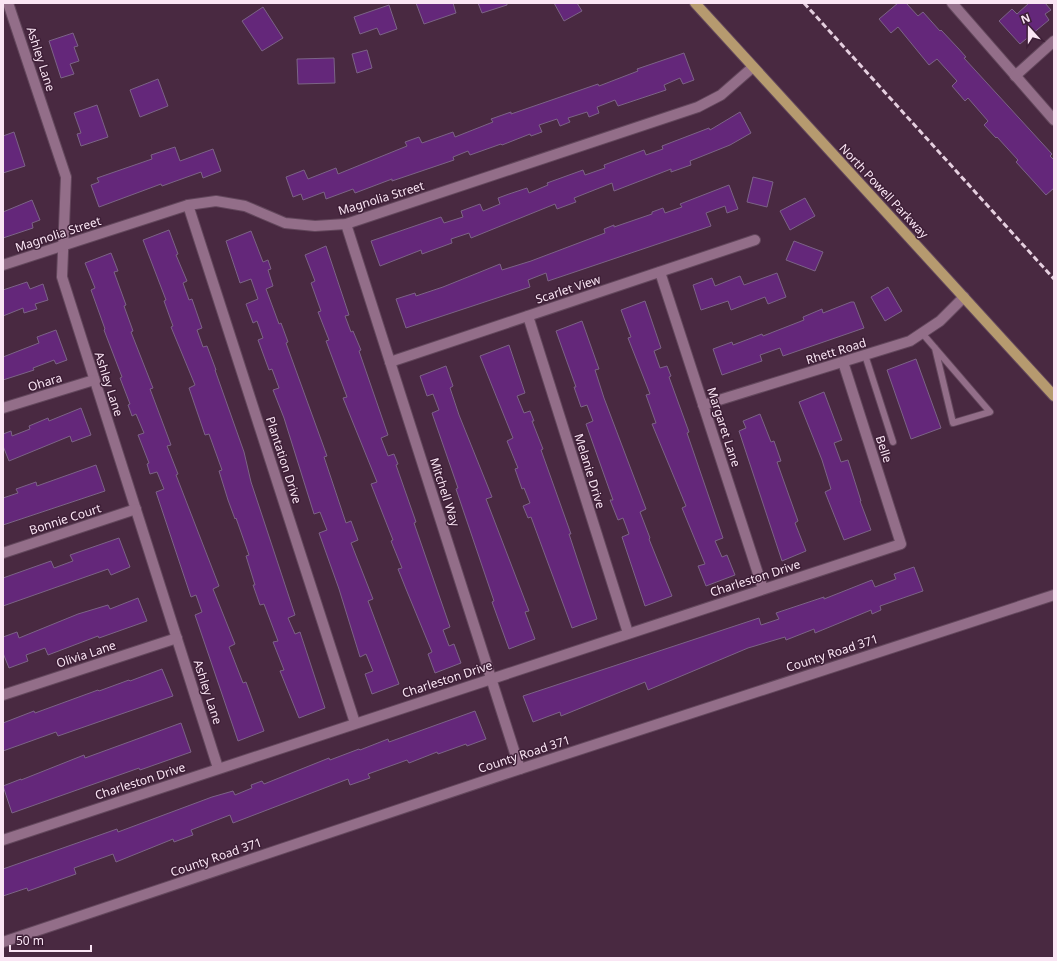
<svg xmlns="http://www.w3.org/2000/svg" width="1057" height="961" font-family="'Noto Sans',sans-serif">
	<rect width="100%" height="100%" fill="#492941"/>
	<g fill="#64277a" stroke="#7c6386">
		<polygon points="416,3 453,3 456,13 424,24"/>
		<polygon points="478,3 507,3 507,5 482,13"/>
		<polygon points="554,3 577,3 582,11 564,21"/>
		<polygon points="898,3 906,3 918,16 923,12 940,31 941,30 958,48 966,57 964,58 1052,154 1050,156 1054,160 1054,188 1046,195 1016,162 1018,160 997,137 996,138 984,125 988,121 968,98 965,101 952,86 957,81 937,59 929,65 898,27 891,33 879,19"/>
		<polygon points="1029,3 1045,3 1051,10 1045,14 1049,20 1020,44 999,21 1012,9 1017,14"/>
		<polygon points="389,5 397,29 380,35 377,28 360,34 354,17"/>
		<polygon points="263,7 283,38 262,51 242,21"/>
		<polygon points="73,33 78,46 74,47 79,61 70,64 74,74 61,78 49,41"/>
		<polygon points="367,50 372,68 357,73 352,54"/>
		<polygon points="684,53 694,80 683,84 680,78 664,85 666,90 618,106 615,100 597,107 599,113 589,117 587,112 568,118 570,122 560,126 557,119 539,125 542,132 531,136 530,134 502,145 501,144 470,155 468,151 453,157 454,160 392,181 392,179 355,193 353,189 326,199 324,192 303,200 301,194 293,197 286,177 304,170 308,179 336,168 338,174 407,146 405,142 419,137 422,143 453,132 455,137 493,122 491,119 511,112 511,114 598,84 599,86 638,71 637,69"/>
		<polygon points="334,58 335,83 298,84 297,59"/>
		<polygon points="158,79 168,106 140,117 130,90"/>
		<polygon points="97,105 108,137 81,146 77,134 81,133 74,113"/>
		<polygon points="740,112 751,133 730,145 690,161 691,165 671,172 671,169 614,191 612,183 574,198 576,202 557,209 555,204 471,238 469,233 451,239 452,243 422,254 421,250 380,266 371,241 441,217 444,223 463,217 461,211 480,204 483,211 500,204 498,198 509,194 527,188 529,193 548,185 547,183 583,170 585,175 605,168 604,165 644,150 646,155 663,149 662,146 709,128 710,130"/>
		<polygon points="14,132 25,166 3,173 3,136"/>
		<polygon points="175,147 180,161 213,149 221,171 203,178 201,172 162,186 161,184 99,207 91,185 99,182 97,178 152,159 151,155"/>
		<polygon points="753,177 773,182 767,207 747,202"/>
		<polygon points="729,185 738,209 727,213 725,206 706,213 711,226 548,281 546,273 528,280 530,287 406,328 396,299 415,293 416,296 443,287 500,264 502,270 531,261 605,233 604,229 614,225 614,227 652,214 652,212 663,208 665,213 682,207 680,204"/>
		<polygon points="805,198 815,216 790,230 780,211"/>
		<polygon points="32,200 40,220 32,223 33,228 3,238 3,212"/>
		<polygon points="169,230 178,254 176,255 187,281 183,283 189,300 192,299 202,328 197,330 203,347 207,346 216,370 215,370 244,452 251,482 295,615 288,618 295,634 300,632 325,708 299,718 280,671 284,670 273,642 278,641 264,604 260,605 253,585 255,585 246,556 249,555 236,518 235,519 228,500 219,471 222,470 209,434 205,435 189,388 195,385 171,327 173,326 164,301 166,300 143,240"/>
		<polygon points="251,231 263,262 268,260 271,269 268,270 273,286 266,289 279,324 281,323 288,342 286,343 327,456 324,457 346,523 351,521 358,540 351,543 373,599 368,601 399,684 372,694 365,674 373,671 366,654 360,657 339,589 319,533 327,530 320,512 314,514 284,418 273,390 279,388 272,369 269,370 258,340 263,338 257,321 253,323 246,304 258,299 251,279 240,283 226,241"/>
		<polygon points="794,241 823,252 815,271 786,260"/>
		<polygon points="326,246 349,315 345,316 351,332 353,331 361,350 359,351 388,435 381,438 388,456 394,454 398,464 396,465 416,522 414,523 450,627 443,630 449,646 454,644 461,663 435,673 428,654 432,652 406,589 398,569 402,568 391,541 393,540 371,484 377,482 343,398 347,397 326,341 329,340 318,312 321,311 311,283 315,281 305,255"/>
		<polygon points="111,253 118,271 114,272 126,305 124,306 133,331 131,332 153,388 150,389 171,445 167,446 178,474 176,475 219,586 213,589 235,644 229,647 243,683 246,682 264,731 238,741 195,615 202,612 196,595 191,597 156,492 164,489 157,472 150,474 147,464 149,463 138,435 144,433 136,414 132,416 128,405 130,404 120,378 122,377 104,330 105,329 91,290 95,288 85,263"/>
		<polygon points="777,273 786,297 768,304 765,297 731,310 728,301 701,310 693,285 712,278 715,286 740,276 744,285"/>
		<polygon points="27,282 30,289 43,284 48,300 35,304 37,309 24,313 23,308 3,316 3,290"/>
		<polygon points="888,287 902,311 885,321 871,297"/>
		<polygon points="645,301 661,348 654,351 660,368 667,366 671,376 669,377 689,432 687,433 723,538 715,541 722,557 727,555 735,575 706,586 698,566 705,564 682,508 686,506 652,424 656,423 646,395 650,394 628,338 631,337 621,310"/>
		<polygon points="851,302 854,302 864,328 783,356 780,348 760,355 762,361 722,375 713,349 732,342 733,345 762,334 763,336 804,320 803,317 822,309 823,313"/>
		<polygon points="582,321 599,369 595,370 604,398 646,509 640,512 650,538 649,539 672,596 645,606 622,537 629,534 623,518 618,520 610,500 613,500 586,424 593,421 587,405 581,407 574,387 576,387 556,331"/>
		<polygon points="56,330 67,360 56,364 54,360 33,368 34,370 3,380 3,357 39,343 37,337"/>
		<polygon points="509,345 525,393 517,396 524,413 530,411 534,421 532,421 543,449 541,450 571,534 569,534 597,619 572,628 531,517 528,518 523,506 530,503 524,488 522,489 515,469 518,468 507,441 513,438 480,356"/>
		<polygon points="916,359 941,428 911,439 887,370"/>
		<polygon points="446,366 453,386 450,388 459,415 492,497 486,499 529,611 525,612 535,639 509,649 492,602 494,601 456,489 458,488 432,413 439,410 433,394 427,396 420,376"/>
		<polygon points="824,392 842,440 834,443 841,462 848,460 861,501 860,501 871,530 844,540 825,492 831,489 822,460 799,402"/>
		<polygon points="81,408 91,435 72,442 70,436 9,461 3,446 3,434 11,431 12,436 30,429 29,426 48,418 49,421"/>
		<polygon points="760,414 771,442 774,441 781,461 777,462 798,521 795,523 806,551 782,561 739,431 746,428 743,421"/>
		<polygon points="96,465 105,491 3,525 3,498 18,493 16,489 36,482 37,486"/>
		<polygon points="119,538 130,567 111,575 108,569 3,606 3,578 51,561 54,568 73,561 70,555"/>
		<polygon points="914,567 923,591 880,606 881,610 872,614 871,610 815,633 814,629 786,640 785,637 748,648 648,690 645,682 561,716 560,712 533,722 523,696 759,618 761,625 779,619 776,613 824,597 824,599 872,580 875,587 896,579 894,574"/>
		<polygon points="138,598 147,621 99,638 98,636 48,655 45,648 26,655 28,661 9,668 3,653 3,637 17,632 19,638 78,614 108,605 110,609"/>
		<polygon points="162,669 173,696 58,736 56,732 3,751 3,723 34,711 35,713 98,690 99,691 129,680 130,681"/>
		<polygon points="475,711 486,739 467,746 466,744 438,754 437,752 409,763 407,760 368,774 370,778 350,785 348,779 233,823 230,815 191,830 193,835 174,842 173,839 116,862 113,854 74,868 76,874 28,891 27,888 3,896 3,869 117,829 118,832 212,797 233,791 235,795 252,788 251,785 262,781 264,784 329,758 330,760 359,749 360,750 388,739 389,742"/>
		<polygon points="181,723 191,752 140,770 139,768 12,813 3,786 21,779 21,780 84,755 85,758"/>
	</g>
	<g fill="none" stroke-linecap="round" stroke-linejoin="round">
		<defs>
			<g id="service">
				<polyline points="922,333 990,412 953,423 935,348"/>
				<polyline points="865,355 893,442"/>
			</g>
			<g id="minor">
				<polyline points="8,3 66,177 62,277 218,768"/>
				<polyline points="952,3 1054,120"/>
				<polyline points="1015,76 1054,41"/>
				<polyline points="188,205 355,723"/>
				<polyline points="346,224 520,769"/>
				<polyline points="3,265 188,205 216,201 245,206 285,223 315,226 346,224 698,107 721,95 753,67"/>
				<polyline points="660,272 763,589"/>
				<polyline points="528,316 628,633"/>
				<polyline points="390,362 755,240"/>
				<polyline points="703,405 910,341 940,321 964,297"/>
				<polyline points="3,408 94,380"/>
				<polyline points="3,553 136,509"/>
				<polyline points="3,695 177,638"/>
				<polyline points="3,840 901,544 843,362"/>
			</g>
			<polyline id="tertiary" points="3,942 520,769 1054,595"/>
			<polyline id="primary" points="695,3 1054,396"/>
		</defs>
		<use href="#service" stroke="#63475c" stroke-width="8"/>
		<use href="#minor" stroke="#63475c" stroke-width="12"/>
		<use href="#tertiary" stroke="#63475c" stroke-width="12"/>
		<use href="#primary" stroke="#63475c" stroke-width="12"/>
		<use href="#service" stroke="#936e89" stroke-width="6"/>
		<use href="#minor" stroke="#936e89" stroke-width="10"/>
		<use href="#tertiary" stroke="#936e89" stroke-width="10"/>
		<use href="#primary" stroke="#b69a6f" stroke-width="10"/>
		<polyline stroke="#e5cfdf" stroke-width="3" stroke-dasharray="6 3" stroke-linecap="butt" points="804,3 1054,279"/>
	</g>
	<g text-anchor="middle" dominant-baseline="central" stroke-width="3" stroke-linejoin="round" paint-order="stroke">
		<g font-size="12" fill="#fae5f4" stroke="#3e1f37">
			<text transform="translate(41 59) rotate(72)">Ashley Lane</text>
			<text transform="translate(884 191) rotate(47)">North Powell Parkway</text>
			<text transform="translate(381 198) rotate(-17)">Magnolia Street</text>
			<text transform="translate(58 234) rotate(-18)">Magnolia Street</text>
			<text transform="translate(568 289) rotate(-18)">Scarlet View</text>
			<text transform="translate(836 351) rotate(-17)">Rhett Road</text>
			<text transform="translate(45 382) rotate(-17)">Ohara</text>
			<text transform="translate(109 384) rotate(72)">Ashley Lane</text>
			<text transform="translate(724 427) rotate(72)">Margaret Lane</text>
			<text transform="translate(884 449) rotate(72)">Belle</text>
			<text transform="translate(284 460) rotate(72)">Plantation Drive</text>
			<text transform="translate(590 471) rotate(73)">Melanie Drive</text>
			<text transform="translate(445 492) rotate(72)">Mitchell Way</text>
			<text transform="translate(65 519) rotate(-18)">Bonnie Court</text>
			<text transform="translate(755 578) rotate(-18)">Charleston Drive</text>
			<text transform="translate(832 653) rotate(-18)">County Road 371</text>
			<text transform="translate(86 654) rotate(-18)">Olivia Lane</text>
			<text transform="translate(447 679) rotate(-18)">Charleston Drive</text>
			<text transform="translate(208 692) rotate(72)">Ashley Lane</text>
			<text transform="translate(524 754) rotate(-18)">County Road 371</text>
			<text transform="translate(140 781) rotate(-18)">Charleston Drive</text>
			<text transform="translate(216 857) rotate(-19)">County Road 371</text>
		</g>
	</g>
	<rect width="1057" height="961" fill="none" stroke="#fae5f4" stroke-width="8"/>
	<g transform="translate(1029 28) rotate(339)" stroke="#3e1f37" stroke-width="3" paint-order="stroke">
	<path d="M0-3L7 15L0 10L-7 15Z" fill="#fae5f4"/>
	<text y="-6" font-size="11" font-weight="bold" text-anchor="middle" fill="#fae5f4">N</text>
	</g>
	<path d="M10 945v6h81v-6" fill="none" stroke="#fae5f4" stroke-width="2"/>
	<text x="16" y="945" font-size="12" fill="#fae5f4" stroke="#3e1f37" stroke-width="3" paint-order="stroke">50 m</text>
</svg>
